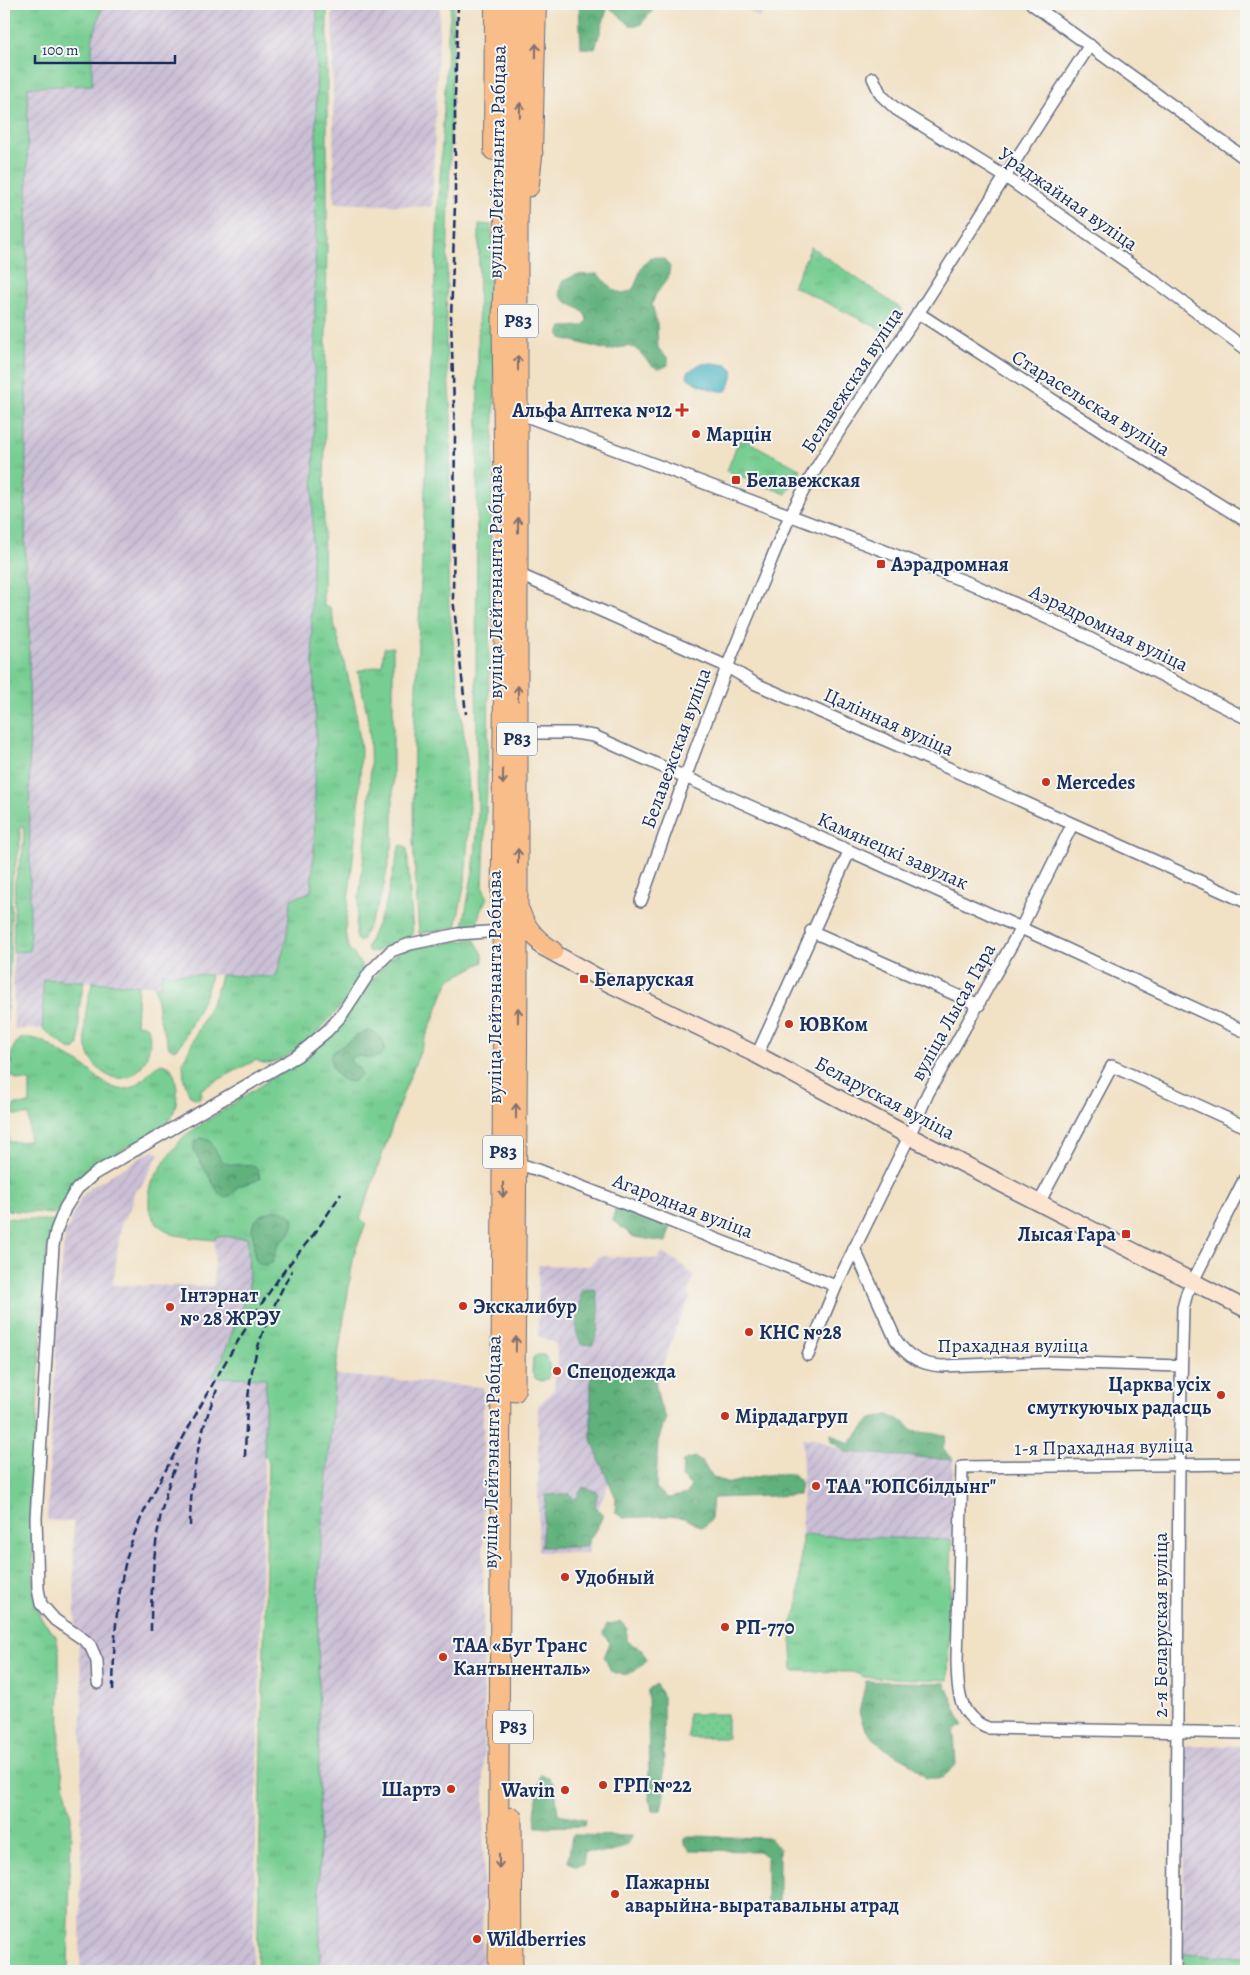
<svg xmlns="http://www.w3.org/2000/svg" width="1250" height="1975" font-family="Alegreya,serif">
	<defs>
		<pattern id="industrial-furrows" width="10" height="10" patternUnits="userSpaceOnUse" patternTransform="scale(1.25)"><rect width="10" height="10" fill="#cbbfd5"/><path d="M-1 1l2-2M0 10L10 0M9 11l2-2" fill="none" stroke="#aea4b9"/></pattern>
		<pattern id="grass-tufts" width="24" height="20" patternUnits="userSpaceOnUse" patternTransform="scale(1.25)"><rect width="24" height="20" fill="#77ce92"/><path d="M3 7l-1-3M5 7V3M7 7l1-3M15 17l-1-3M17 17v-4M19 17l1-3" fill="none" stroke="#66b180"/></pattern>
		<pattern id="forest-crowns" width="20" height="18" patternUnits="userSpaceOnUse" patternTransform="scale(1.25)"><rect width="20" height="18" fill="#61b17c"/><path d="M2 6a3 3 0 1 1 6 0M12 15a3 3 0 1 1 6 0" fill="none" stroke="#4f9069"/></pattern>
		<pattern id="park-dots" width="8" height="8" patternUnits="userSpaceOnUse" patternTransform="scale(1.25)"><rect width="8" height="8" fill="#77ce92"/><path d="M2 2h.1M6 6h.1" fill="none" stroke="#66b180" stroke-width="1.8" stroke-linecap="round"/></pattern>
	</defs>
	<rect width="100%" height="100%" fill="#f6f6f2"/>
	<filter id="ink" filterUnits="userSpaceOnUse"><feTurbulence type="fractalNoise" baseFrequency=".02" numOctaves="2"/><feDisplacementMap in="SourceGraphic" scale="10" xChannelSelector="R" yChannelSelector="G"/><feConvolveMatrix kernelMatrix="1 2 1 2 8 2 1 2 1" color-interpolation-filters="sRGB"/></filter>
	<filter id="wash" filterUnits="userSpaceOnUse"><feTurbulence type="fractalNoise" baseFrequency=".0096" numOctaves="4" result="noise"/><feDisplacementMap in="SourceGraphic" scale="20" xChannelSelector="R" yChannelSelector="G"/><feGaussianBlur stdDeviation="1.12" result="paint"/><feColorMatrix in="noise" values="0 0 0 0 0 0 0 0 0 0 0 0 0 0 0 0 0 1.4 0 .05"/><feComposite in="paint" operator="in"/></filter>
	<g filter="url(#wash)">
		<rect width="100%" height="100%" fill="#f1e1c5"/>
		<g fill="url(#industrial-furrows)">
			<polygon points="103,4 317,4 314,448 311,607 316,732 314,854 311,892 291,899 286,940 276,977 163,973 162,986 43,979 43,1029 14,1029 13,952 30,951 29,582 25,573 28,86 92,86 92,41"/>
			<polygon points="332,4 440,4 432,207 334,203"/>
			<polygon points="741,4 809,4 801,13 796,6 762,13 759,18"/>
			<polygon points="154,1150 159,1154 140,1188 134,1191 132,1205 121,1224 113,1285 214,1286 215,1236 248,1238 249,1287 223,1357 212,1377 266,1377 253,1971 80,1971 82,1682 75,1616 73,1522 47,1520 59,1286 65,1235 80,1199 91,1187"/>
			<polygon points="661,1253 677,1261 694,1276 688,1292 690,1298 678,1323 653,1393 644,1390 593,1523 588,1553 538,1552 538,1406 554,1390 555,1378 552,1377 552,1365 558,1365 556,1344 538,1336 538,1265 589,1266 599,1256 659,1259"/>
			<polygon points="335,1375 483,1387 484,1816 482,1969 320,1968 318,1584"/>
			<polygon points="814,1438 846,1452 953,1460 952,1540 802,1535 803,1439"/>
			<polygon points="1185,1745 1246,1746 1246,1957 1183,1954"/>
		</g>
		<g fill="url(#grass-tufts)" stroke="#497e78">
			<polygon points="4,4 103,4 92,41 92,85 28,87 25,573 29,582 30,951 13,952 15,881 23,851 24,826 20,826 20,848 12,878 9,984 4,1053"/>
			<path d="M317 4H327V235L323 606 330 607 355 704 361 750 359 803 345 931 348 947 361 964 363 972C355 997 282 1080 256 1060L201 1089 202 1096 197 1099 190 1096 184 1080 183 1062 216 993 221 975 276 977 286 940 291 899 311 892 314 853 316 732 311 607 314 448Z"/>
			<polygon points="451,4 454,4 447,272 446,344 451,418 448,566 449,607 467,762 470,806 465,881 456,927 419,934 413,842 414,731 438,212 448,35"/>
			<path d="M479 224 491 225C499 328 493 431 491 535 489 652 489 770 483 887L487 898 481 909 477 924 463 927 474 865 478 825 476 678Z"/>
			<polygon points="811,247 903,310 888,333 793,286"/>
			<polygon points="740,437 801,470 786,494 727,471"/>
			<path d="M393 647V841L383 890 376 910 362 940 359 942 356 939V924C362 865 373 802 370 742 369 718 363 694 358 671L382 665 384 648Z"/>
			<path d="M401 845 405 846 407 849 413 935C399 939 380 954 369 952L367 947 385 906 399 848Z"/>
			<polygon points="474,939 483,954 483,962 449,980 403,1094 360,1219 366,1223 354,1254 335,1375 318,1584 320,1971 257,1971 268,1458 264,1457 266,1378 212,1377 223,1357 249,1287 248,1238 216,1236 215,1240 193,1238 171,1234 157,1224 149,1209 149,1191 151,1183 167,1158 184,1136 317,1048 350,1013 382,967 394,955 402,951 425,946"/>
			<polygon points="162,973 211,975 206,994 180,1046 174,1050 169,1047 159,1017 155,986 161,986"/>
			<polygon points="43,979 84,981 79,1009 79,1044 74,1050 69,1049 43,1029"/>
			<path d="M93 982 138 985 136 1024 144 1025 148 1028C151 1038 150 1049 146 1058 133 1089 100 1082 89 1054 81 1035 86 1001 93 982Z"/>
			<path d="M23 1038C42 1036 53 1049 68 1057 74 1060 80 1062 85 1067 95 1075 110 1091 125 1089 142 1088 147 1069 162 1064L170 1067C181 1082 179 1113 165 1125 124 1149 78 1171 56 1214L4 1210V1065L9 1142 29 1141V1115H14V1105L30 1104V1081L17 1080 12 1076C12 1062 8 1044 23 1038Z"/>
			<polygon points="4,1218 54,1221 47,1252 44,1283 33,1477 32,1517 34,1597 42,1620 56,1636 59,1651 60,1761 71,1817 68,1971 4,1971"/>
			<path d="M537 1355H544C550 1362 551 1369 548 1378L542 1381 536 1379 532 1373 533 1358Z"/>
			<polygon points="802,1535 952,1540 948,1680 864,1677 853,1672 793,1671 791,1624 798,1608"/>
			<polygon points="1183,1954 1246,1957 1246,1971 1185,1971"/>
		</g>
		<g fill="url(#forest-crowns)" stroke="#3e706d">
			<polygon points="579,4 655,4 653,10 640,25 630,25 608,6 595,49 581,48"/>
			<path d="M655 257 664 259 670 267 668 278 656 294 652 304 657 324 658 348 668 358V365C650 377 645 350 631 347 623 345 615 350 607 350L561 338 559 334 562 327 582 326 587 321C587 302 548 307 563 281L576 275 597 274C609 283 616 300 633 289 640 277 639 262 655 257Z"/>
			<path d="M369 1031C378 1032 390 1046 382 1054 372 1064 361 1052 352 1057L350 1062 359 1068 361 1074 355 1081C341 1086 327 1066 332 1053L358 1035Z"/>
			<path d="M201 1138 209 1140C214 1146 217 1156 223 1161 233 1170 246 1159 258 1169L260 1178 255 1181 238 1186C234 1192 230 1200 220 1195L194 1151V1142Z"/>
			<polygon points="615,1207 670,1228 666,1242 634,1237 613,1221"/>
			<path d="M277 1210C290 1211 299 1219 290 1233 287 1237 282 1240 279 1244 275 1250 275 1257 272 1263 256 1270 253 1257 254 1244 254 1238 251 1233 252 1228 254 1216 267 1212 277 1210Z"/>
			<path d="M595 1289C600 1305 601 1331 592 1345L581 1344 576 1331 582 1290Z"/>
			<polygon points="612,1367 631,1374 654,1377 660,1405 666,1418 658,1441 656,1489 668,1498 687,1494 691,1486 682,1477 683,1461 694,1457 702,1462 714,1478 730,1483 764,1475 793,1474 801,1482 799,1495 713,1498 711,1519 703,1528 685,1518 669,1516 623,1518 615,1512 616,1498 599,1460 591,1436 591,1370"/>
			<polygon points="888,1415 906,1423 912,1431 946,1435 943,1449 953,1460 846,1452 831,1441 831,1434 849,1444 871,1419"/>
			<path d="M583 1487 598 1492 595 1506 603 1515C599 1527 591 1535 586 1547H541L546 1495 570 1494 575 1500Z"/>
			<path d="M621 1622 627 1629V1642L642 1649 647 1660C634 1672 629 1679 611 1671L604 1657 610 1643 603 1633 607 1624Z"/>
			<polygon points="866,1681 945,1683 963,1725 954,1732 956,1765 942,1778 926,1778 908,1761 882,1747 865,1729 859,1713"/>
			<polygon points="656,1684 663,1697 664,1795 661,1810 652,1811 649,1791 648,1690"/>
			<polygon points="540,1775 549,1777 555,1785 558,1814 585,1819 584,1826 536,1827 535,1814"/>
			<path d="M572 1835 633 1836C621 1855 605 1854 585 1851L583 1864 576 1866 568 1862Z"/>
			<polygon points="690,1836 770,1838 779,1849 779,1901 774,1908 770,1908 767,1904 767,1857 758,1851 690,1850 685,1844 685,1839"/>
		</g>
		<rect fill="url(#park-dots)" stroke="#497e78" x="688" y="1714" width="39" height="24"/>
		<path fill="#44b2bf" stroke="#30708e" d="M714 363 728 365 734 371 730 385 726 391C716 393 695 384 687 377L688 372 700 364Z"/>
	</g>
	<g filter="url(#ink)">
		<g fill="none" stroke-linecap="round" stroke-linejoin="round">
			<defs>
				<g id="minor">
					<polyline points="1032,4 1246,159"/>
					<polyline points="873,78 881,95 896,109 1004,176 1160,285 1246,349"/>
					<polyline points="918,313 1107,435 1246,521"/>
					<polyline points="513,411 972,584 1073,630 1246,718"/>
					<polyline points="518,574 726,666 756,684 906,749 1246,902"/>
					<polyline points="517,733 574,733 594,736 1021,928 1246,1032"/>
					<path d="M641 901C677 799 713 698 755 599 767 571 778 542 791 514 827 443 875 379 919 312 976 223 1032 133 1090 45"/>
					<polyline points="811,931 979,1005"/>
					<polyline points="757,1055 849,852"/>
					<polyline points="516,1163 541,1171 836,1286"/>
					<polyline points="1039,1203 1112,1066 1246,1127"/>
					<path d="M854 1248 896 1340C907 1357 922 1365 942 1366L1047 1362 1181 1366"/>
					<polyline points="808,1355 836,1286 906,1143 928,1093 1021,928 1072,825"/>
					<path d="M1246 1464 962 1467 957 1661C958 1690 957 1716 988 1728L1246 1733"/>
					<polyline points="98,1683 97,1661 90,1645 83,1639 55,1620 41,1604 38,1589 36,1518 53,1246 56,1231 65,1208 77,1189 94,1174 297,1056 327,1031 341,1016 370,972 391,951 410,944 458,934 502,931"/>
					<polyline points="1175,1971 1179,1464 1183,1308 1187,1293 1246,1176"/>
				</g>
				<polyline id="secondary" points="541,946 608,983 757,1055 909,1136 1246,1309"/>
				<g id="primary">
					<polyline points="493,151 494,4"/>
					<polyline points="533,152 537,4"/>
				</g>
				<g id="trunk">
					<polyline points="529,187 533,152"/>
					<path d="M520 911C526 929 537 940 553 951"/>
					<polyline points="515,1392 518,977 518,230 521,4"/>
					<polyline points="512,1817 513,1971"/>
					<polyline points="498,1971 503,976 501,896 505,571 502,320 506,159 507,4"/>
				</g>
			</defs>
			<use href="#minor" stroke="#666d82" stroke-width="14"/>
			<use href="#secondary" stroke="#666d82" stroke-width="19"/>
			<use href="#primary" stroke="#666d82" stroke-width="20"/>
			<use href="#trunk" stroke="#666d82" stroke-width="21"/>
			<use href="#minor" stroke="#fff" stroke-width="11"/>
			<use href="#secondary" stroke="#fce5d0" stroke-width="16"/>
			<use href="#primary" stroke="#f8bd89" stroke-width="18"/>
			<use href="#trunk" stroke="#f8bd89" stroke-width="19"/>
			<g stroke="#1b2f5e" stroke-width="2.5" stroke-dasharray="8 4" stroke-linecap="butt">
				<polyline points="458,4 455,96 455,204 451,319 455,435 453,598 466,714"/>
				<polyline points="313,1236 341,1194"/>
				<path d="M245 1457C246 1421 247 1382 258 1347 266 1320 279 1295 292 1270"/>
				<path d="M190 1526C191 1474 198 1436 218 1387"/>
				<path d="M151 1631C151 1574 155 1517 176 1464"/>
				<path d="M113 1690C114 1642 116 1592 130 1546 141 1513 160 1481 176 1451 207 1393 240 1334 277 1281 289 1263 304 1247 317 1230"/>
			</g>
		</g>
		<defs><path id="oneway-shaft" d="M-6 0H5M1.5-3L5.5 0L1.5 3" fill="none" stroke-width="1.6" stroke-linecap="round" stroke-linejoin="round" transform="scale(1.25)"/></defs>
		<g stroke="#7e6f71">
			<use href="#oneway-shaft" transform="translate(536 51) rotate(-89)"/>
			<use href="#oneway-shaft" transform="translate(520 110) rotate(-89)"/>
			<use href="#oneway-shaft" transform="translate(518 363) rotate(-90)"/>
			<use href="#oneway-shaft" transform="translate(518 525) rotate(-90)"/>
			<use href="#oneway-shaft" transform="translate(518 693) rotate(-90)"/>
			<use href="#oneway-shaft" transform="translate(503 777) rotate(91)"/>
			<use href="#oneway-shaft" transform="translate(518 856) rotate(-90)"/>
			<use href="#oneway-shaft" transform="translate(518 1015) rotate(-89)"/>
			<use href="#oneway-shaft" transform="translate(516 1111) rotate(-90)"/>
			<use href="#oneway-shaft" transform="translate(503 1190) rotate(90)"/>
			<use href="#oneway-shaft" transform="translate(516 1344) rotate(-89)"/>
			<use href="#oneway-shaft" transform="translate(499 1861) rotate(90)"/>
		</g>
	</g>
	<g fill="#c8321e" stroke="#f6f6f2" stroke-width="2">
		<path d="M679.5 402.5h5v5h5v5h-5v5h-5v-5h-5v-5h5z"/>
		<circle cx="696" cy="434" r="5"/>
		<rect x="731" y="475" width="10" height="10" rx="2.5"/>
		<rect x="876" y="559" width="10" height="10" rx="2.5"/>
		<circle cx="1046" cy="782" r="5"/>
		<rect x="579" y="974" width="10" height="10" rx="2.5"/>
		<circle cx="789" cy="1024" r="5"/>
		<rect x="1121" y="1229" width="10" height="10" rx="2.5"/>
		<circle cx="463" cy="1306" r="5"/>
		<circle cx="170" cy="1307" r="5"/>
		<circle cx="749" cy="1332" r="5"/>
		<circle cx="557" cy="1371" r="5"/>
		<circle cx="1221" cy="1395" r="5"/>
		<circle cx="725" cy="1416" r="5"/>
		<circle cx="816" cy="1486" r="5"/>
		<circle cx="565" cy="1577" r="5"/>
		<circle cx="725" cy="1627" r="5"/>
		<circle cx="443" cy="1657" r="5"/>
		<circle cx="603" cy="1785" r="5"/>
		<circle cx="451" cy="1789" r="5"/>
		<circle cx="565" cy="1790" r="5"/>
		<circle cx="615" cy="1894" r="5"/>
		<circle cx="477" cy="1939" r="5"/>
	</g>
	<g text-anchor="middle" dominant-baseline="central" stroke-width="4" stroke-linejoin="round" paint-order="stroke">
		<g fill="#f6f6f2" stroke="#5d6b8a" stroke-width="1">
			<rect x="498" y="304.5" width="40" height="33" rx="4"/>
			<rect x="497" y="722.5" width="40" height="33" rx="4"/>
			<rect x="483" y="1135.5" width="40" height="33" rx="4"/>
			<rect x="493" y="1710.5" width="40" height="33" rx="4"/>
		</g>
		<g font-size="19" font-weight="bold" fill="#1b2f5e">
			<text x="518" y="321">Р83</text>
			<text x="517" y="739">Р83</text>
			<text x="503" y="1152">Р83</text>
			<text x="513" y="1727">Р83</text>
		</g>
		<g font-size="20" fill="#1b2f5e" stroke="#f6f6f2">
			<text transform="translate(497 162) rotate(-89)">вуліца Лейтэнанта Рабцава</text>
			<text transform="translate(1068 199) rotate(35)">Ураджайная вуліца</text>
			<text transform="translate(852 380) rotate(-57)">Белавежская вуліца</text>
			<text transform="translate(1091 403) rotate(32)">Старасельская вуліца</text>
			<text transform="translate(495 582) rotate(-90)">вуліца Лейтэнанта Рабцава</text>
			<text transform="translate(1109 628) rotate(26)">Аэрадромная вуліца</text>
			<text transform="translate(889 722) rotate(24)">Цалінная вуліца</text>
			<text transform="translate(676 748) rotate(-70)">Белавежская вуліца</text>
			<text transform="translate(893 851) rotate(24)">Камянецкі завулак</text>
			<text transform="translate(494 987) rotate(-90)">вуліца Лейтэнанта Рабцава</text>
			<text transform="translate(953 1012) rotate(-61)">вуліца Лысая Гара</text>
			<text transform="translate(885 1098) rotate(28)">Беларуская вуліца</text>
			<text transform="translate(683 1206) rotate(21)">Агародная вуліца</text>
			<text x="1013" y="1345">Прахадная вуліца</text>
			<text transform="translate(1104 1447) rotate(-1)">1-я Прахадная вуліца</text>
			<text transform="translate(492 1452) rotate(-89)">вуліца Лейтэнанта Рабцава</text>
			<text transform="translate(1160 1625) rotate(-90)">2-я Беларуская вуліца</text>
		</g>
		<g font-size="20" font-weight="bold" fill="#1b2f5e" stroke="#f6f6f2" text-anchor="start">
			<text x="672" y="410" text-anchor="end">Альфа Аптека №12</text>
			<text x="706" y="434">Марцін</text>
			<text x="746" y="480">Белавежская</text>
			<text x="891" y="564">Аэрадромная</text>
			<text x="1056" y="782">Mercedes</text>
			<text x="594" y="979">Беларуская</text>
			<text x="799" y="1024">ЮВКом</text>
			<text x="1116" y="1234" text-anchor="end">Лысая Гара</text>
			<text x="180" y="1295">Інтэрнат<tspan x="180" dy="23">№ 28 ЖРЭУ</tspan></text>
			<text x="473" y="1306">Экскалибур</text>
			<text x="759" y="1332">КНС №28</text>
			<text x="567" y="1371">Спецодежда</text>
			<text x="1211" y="1384" text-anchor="end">Царква усіх<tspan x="1211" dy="23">смуткуючых радасць</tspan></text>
			<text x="735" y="1416">Мірдадагруп</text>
			<text x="826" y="1486">ТАА "ЮПСбілдынг"</text>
			<text x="575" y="1577">Удобный</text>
			<text x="735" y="1627">РП-770</text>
			<text x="453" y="1645">ТАА «Буг Транс<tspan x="453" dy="23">Кантыненталь»</tspan></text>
			<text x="613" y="1785">ГРП №22</text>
			<text x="441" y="1789" text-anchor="end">Шартэ</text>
			<text x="555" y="1790" text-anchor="end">Wavin</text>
			<text x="625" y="1882">Пажарны<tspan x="625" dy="23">аварыйна-выратавальны атрад</tspan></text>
			<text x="487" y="1939">Wildberries</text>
		</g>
	</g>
	<rect width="1250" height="1975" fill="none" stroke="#f6f6f2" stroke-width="20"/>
	<path d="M35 55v8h140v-8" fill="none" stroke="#1b2f5e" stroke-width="2.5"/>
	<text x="42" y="55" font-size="15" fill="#1b2f5e" stroke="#f6f6f2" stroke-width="4" paint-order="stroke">100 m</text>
</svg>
